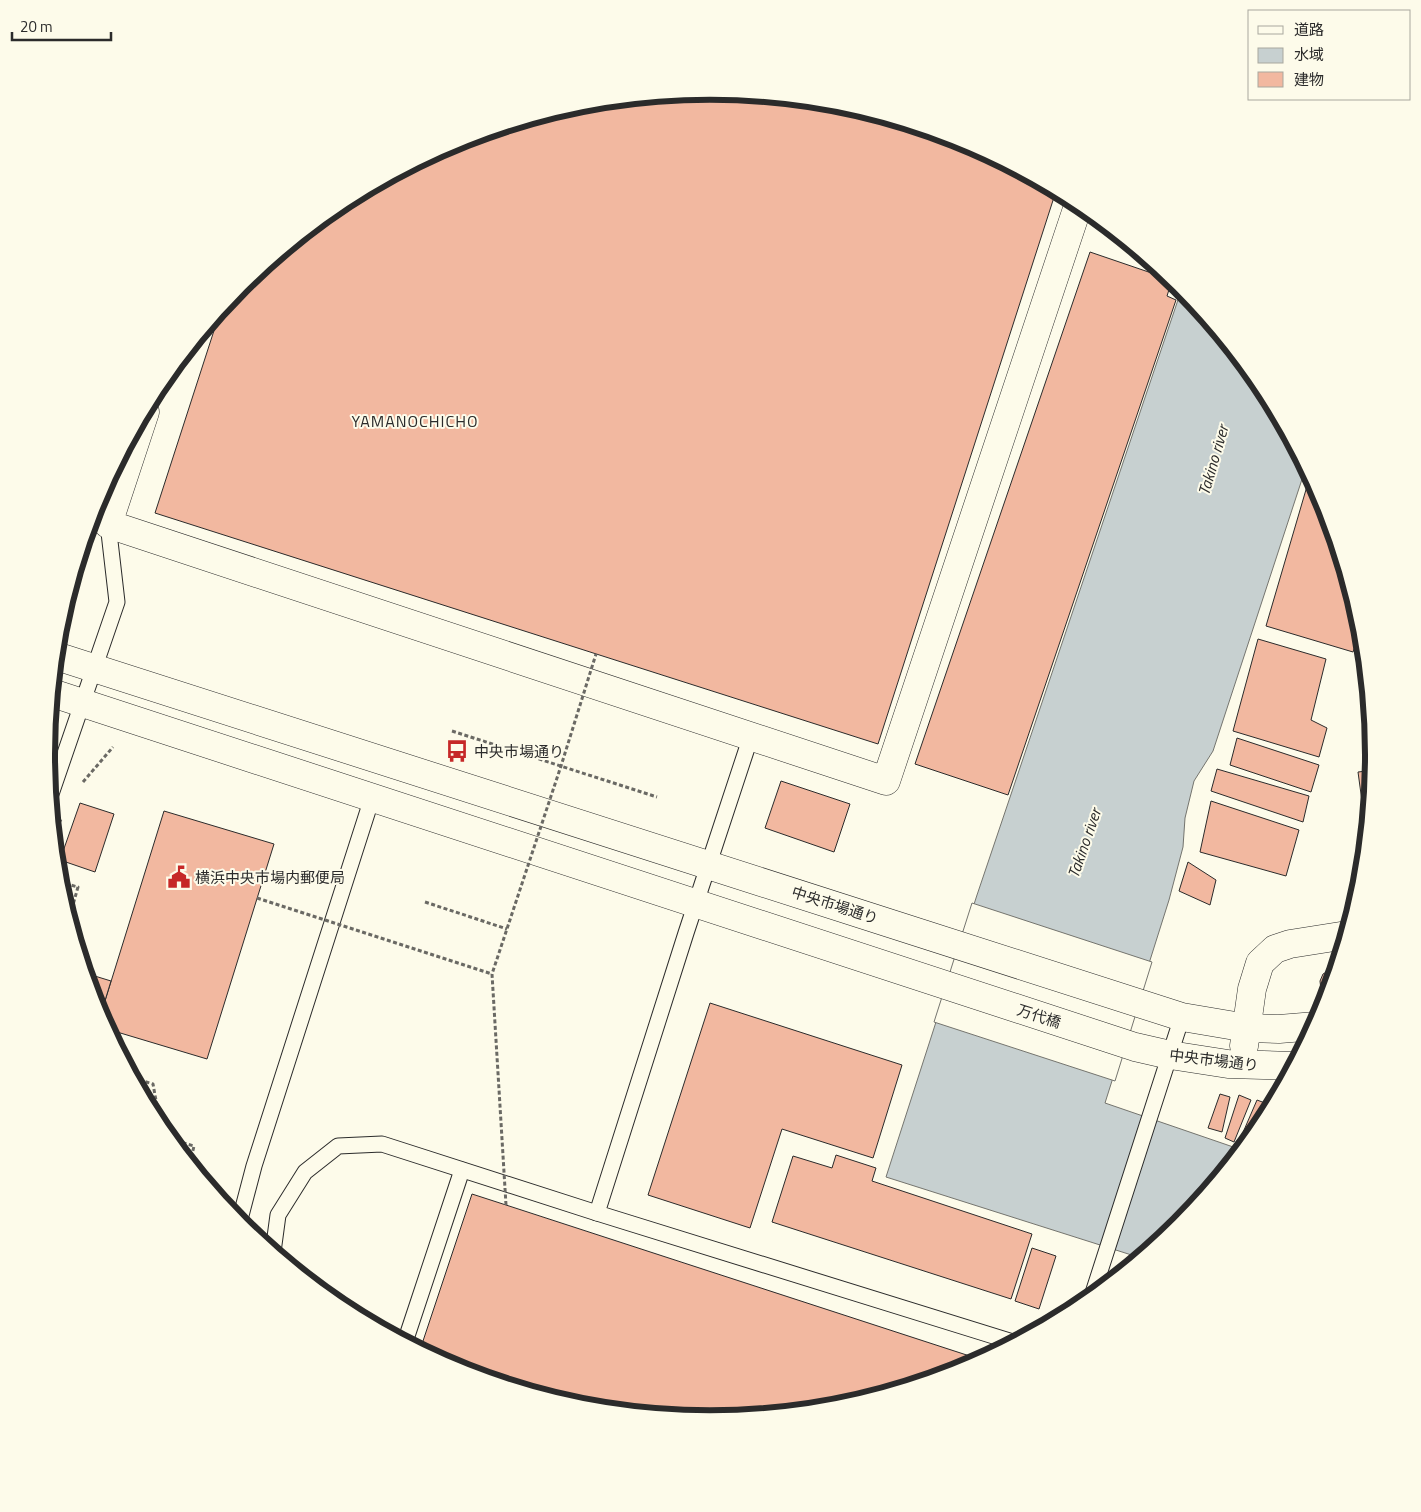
<svg xmlns="http://www.w3.org/2000/svg" width="1421" height="1512" font-family="'Titillium Web','Noto Sans JP',sans-serif">
	<rect width="100%" height="100%" fill="#fdfbea"/>
	<polygon fill="#c7d0d0" stroke="#74746e" points="1182,288 1263,387 1306,467 1213,751 1194,781 1185,818 1183,847 1169,900 1105,1103 1242,1150 1180,1226 1141,1258 886,1177 977,895"/>
	<polygon fill="#fdfbea" stroke="#74746e" points="972,903 1152,962 1115,1081 934,1022"/>
	<g fill="#f2b8a0" stroke="#2b2b2b">
		<polygon points="711,92 840,105 965,142 1056,191 878,744 155,513 220,312 241,286 342,204 457,142 581,104"/>
		<polygon points="1090,252 1172,280 1167,296 1176,300 1008,795 915,764"/>
		<polygon points="1310,476 1324,502 1362,627 1353,652 1266,626"/>
		<polygon points="1258,639 1326,659 1311,720 1327,728 1319,757 1233,731"/>
		<polygon points="1237,738 1319,765 1311,792 1230,765"/>
		<polygon points="1374,747 1375,756 1367,838 1358,772 1367,771 1365,748"/>
		<polygon points="1217,769 1309,796 1303,822 1211,791"/>
		<polygon points="781,781 850,804 834,852 765,828"/>
		<polygon points="1211,801 1299,830 1286,876 1200,852"/>
		<polygon points="80,803 114,814 95,872 60,860"/>
		<polygon points="164,811 274,844 207,1059 107,1029 100,1017"/>
		<polygon points="1361,839 1367,839 1365,860"/>
		<polygon points="1188,862 1216,880 1210,905 1179,891"/>
		<polygon points="1337,968 1331,988 1321,990 1320,981 1323,974 1332,969"/>
		<polygon points="85,973 111,981 100,1017 97,1010"/>
		<polygon points="710,1003 902,1065 873,1158 782,1129 750,1228 648,1195"/>
		<polygon points="1220,1094 1230,1097 1222,1132 1208,1128"/>
		<polygon points="1239,1095 1251,1100 1234,1142 1225,1138"/>
		<polygon points="1257,1100 1273,1106 1263,1125 1245,1147 1238,1144"/>
		<polygon points="836,1155 876,1168 872,1181 1032,1234 1011,1299 772,1222 793,1156 832,1168"/>
		<polygon points="472,1194 506,1205 982,1360 964,1370 840,1408 710,1420 581,1407 456,1370 420,1350"/>
		<polygon points="1032,1248 1056,1256 1039,1309 1015,1301"/>
	</g>
	<g fill="none" stroke-linecap="round" stroke-linejoin="round">
		<defs>
			<g id="lane">
				<polyline points="751,736 686,933 597,1213 1016,1343"/>
				<polyline points="50,797 117,602 108,524"/>
				<polyline points="239,1223 254,1166 372,798"/>
				<polyline points="273,1252 278,1215 305,1172 338,1146 382,1144 597,1213"/>
				<polyline points="1091,1299 1182,1017"/>
				<polyline points="405,1342 462,1170"/>
			</g>
			<polyline id="street" points="145,412 108,524 886,781 1079,203"/>
			<g id="secondary">
				<polyline points="56,656 1182,1017 1247,1028 1279,1029 1316,1026"/>
				<polyline points="52,693 1135,1047 1170,1055 1228,1064 1294,1066"/>
				<polyline points="1244,1046 1252,989 1260,963 1275,949 1290,944 1347,935"/>
			</g>
		</defs>
		<use href="#lane" stroke="#2b2b2b" stroke-width="17"/>
		<use href="#street" stroke="#2b2b2b" stroke-width="29"/>
		<use href="#secondary" stroke="#2b2b2b" stroke-width="29"/>
		<g stroke="#6a6964" stroke-width="3" stroke-dasharray="4 2.5" stroke-linecap="butt">
			<polyline points="452,731 657,797"/>
			<polyline points="83,782 113,747"/>
			<polyline points="54,835 61,819"/>
			<polyline points="59,882 78,887 69,919"/>
			<polyline points="425,902 507,929"/>
			<polyline points="133,1078 153,1084 161,1128"/>
			<polyline points="170,1139 194,1146 190,1163"/>
		</g>
		<use href="#lane" stroke="#fdfbea" stroke-width="15"/>
		<use href="#street" stroke="#fdfbea" stroke-width="28"/>
		<use href="#secondary" stroke="#fdfbea" stroke-width="28"/>
		<g stroke="#6a6964" stroke-width="3" stroke-dasharray="4 2.5" stroke-linecap="butt">
			<polyline points="257,898 492,974"/>
			<polyline points="506,1205 492,974 561,766 596,654"/>
		</g>
	</g>
	<defs>
		<symbol id="bus-bare" viewBox="-9 -9 18 18"><path d="M-5-6H5V4H4V6H2V4H-2V6H-4V4H-5ZM-3.5-4V0h7V-4ZM-3.5 1.2v1.5H-2V1.2ZM2 1.2v1.5H3.5V1.2Z" fill="#c62828" stroke="#fdfbea" stroke-width="2.5" paint-order="stroke"/></symbol>
		<symbol id="civic-bare" viewBox="-9 -9 18 18"><path d="M-.6-6.5H3V-4.5H.6V-3L4-1V1h2V6H-6V1h2V-1L-.6-3ZM-1.2 2.5V6h2.4V2.5Z" fill="#c62828" stroke="#fdfbea" stroke-width="2.5" paint-order="stroke"/></symbol>
	</defs>
	<g fill-rule="evenodd">
		<use href="#bus-bare" x="441" y="735" width="32" height="32"/>
		<use href="#civic-bare" x="163" y="861" width="32" height="32"/>
	</g>
	<g text-anchor="middle" dominant-baseline="central" stroke-width="4" stroke-linejoin="round" paint-order="stroke">
		<g font-size="15" fill="#2b2b2b" stroke="#fdfbea" text-anchor="start">
			<text x="474" y="751">中央市場通り</text>
			<text x="195" y="877">横浜中央市場内郵便局</text>
		</g>
		<g font-size="15" fill="#2b2b2b" stroke="#fdfbea">
			<text transform="translate(835 905) rotate(18)">中央市場通り</text>
			<text transform="translate(1039 1016) rotate(18)">万代橋</text>
			<text transform="translate(1214 1060) rotate(7)">中央市場通り</text>
		</g>
		<g font-size="16" letter-spacing="1" fill="#2b2b2b" stroke="#fdfbea">
			<text x="415" y="421">YAMANOCHICHO</text>
		</g>
		<g font-size="16" font-style="italic" fill="#2b2b2b" stroke="#fdfbea">
			<text transform="translate(1213 460) rotate(-74)">Takino river</text>
			<text transform="translate(1084 843) rotate(-71)">Takino river</text>
		</g>
	</g>
	<path d="M0 0H1421V1512H0ZM55 755a655 655 0 1 1 1310 0a655 655 0 1 1-1310 0Z" fill="#fdfbea" fill-rule="evenodd"/>
	<path fill="none" stroke="#2b2b2b" stroke-width="6" d="M55 755a655 655 0 1 1 1310 0a655 655 0 1 1-1310 0Z"/>
	<rect x="1248" y="10" width="162" height="90" fill="#fdfbea" stroke="#a9a89e"/>
	<rect x="1258" y="26" width="25" height="8" fill="#fdfbea" stroke="#a9a89e"/>
	<text x="1294" y="35" font-size="15" fill="#2b2b2b">道路</text>
	<rect x="1258" y="48" width="25" height="15" fill="#c7d0d0" stroke="#a9a89e"/>
	<text x="1294" y="60" font-size="15" fill="#2b2b2b">水域</text>
	<rect x="1258" y="72" width="25" height="15" fill="#f2b8a0" stroke="#a9a89e"/>
	<text x="1294" y="85" font-size="15" fill="#2b2b2b">建物</text>
	<path d="M12 32v8h99v-8" fill="none" stroke="#2b2b2b" stroke-width="2.5"/>
	<text x="20" y="32" font-size="15" fill="#2b2b2b" stroke="#fdfbea" stroke-width="4" paint-order="stroke">20 m</text>
</svg>
